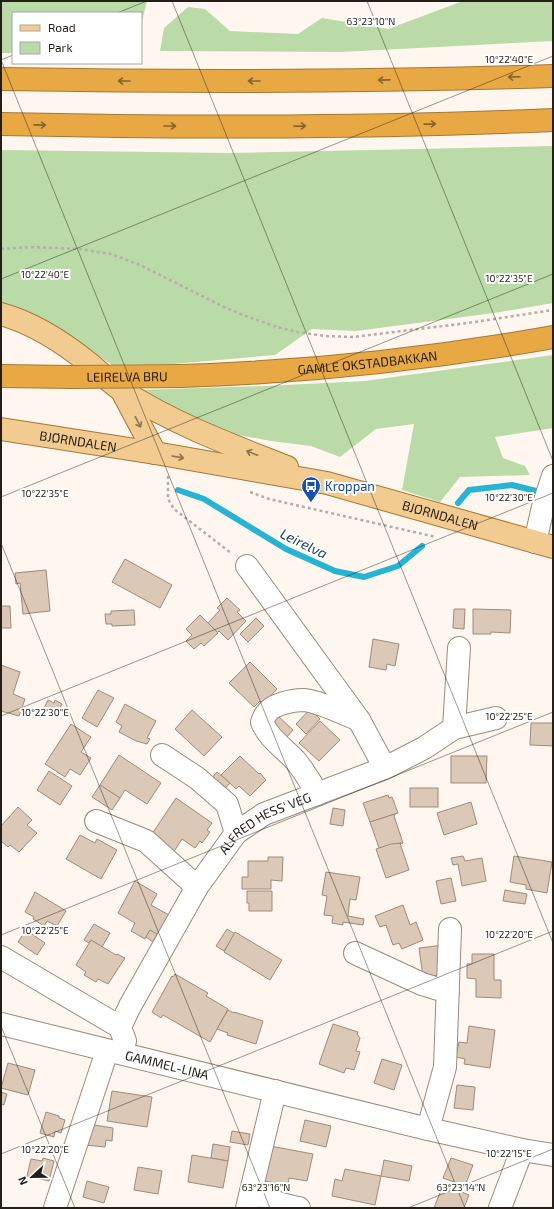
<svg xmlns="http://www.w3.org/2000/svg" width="554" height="1209" font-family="'Exo 2',sans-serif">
	<rect width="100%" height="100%" fill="#fef6ef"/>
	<g fill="#badba7">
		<polygon points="1,1 147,1 141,25 141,13 13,13 13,53 1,53"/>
		<polygon points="463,1 553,1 553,41 341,52 160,51 164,28 188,7 205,9 230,31 298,34 322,18 388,29"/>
		<polygon points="553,146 553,303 494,313 356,331 312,329 275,355 173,364 112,365 52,323 1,303 1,150 230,153"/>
		<polygon points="553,355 553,428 495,437 503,458 525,466 530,475 460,477 440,502 402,490 414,424 376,429 340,457 311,446 271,441 201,428 137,390 266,386 365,381"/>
	</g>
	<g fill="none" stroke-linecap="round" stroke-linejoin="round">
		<g stroke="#26b4d4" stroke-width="6">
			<polyline points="178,490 204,499 286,549 335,571 364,577 398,566 422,546"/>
			<polyline points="458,503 469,490 512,485 544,493"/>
		</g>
	</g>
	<g fill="#dcc8b6" stroke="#9e8b7a">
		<polygon points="125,559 172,585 160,608 112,582"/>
		<polygon points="46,570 50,611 23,614 20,583 16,584 15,573"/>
		<polygon points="227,598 240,610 237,612 246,621 228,640 219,631 217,633 208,623 220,610 217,608"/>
		<polygon points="1,606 10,606 11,628 1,628"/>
		<polygon points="454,609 465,609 464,629 453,628"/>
		<polygon points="473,609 511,610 510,633 491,632 491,634 473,634"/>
		<polygon points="134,610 135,625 112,626 112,624 106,624 105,614 111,614 111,611"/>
		<polygon points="200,615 218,633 204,646 201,643 194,649 186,641 192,635 186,629"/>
		<polygon points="256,618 264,626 248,642 240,634"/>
		<polygon points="373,639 399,644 395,666 387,664 386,670 369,667"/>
		<polygon points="250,662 277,689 263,704 260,701 254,707 229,683"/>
		<polygon points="1,665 20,672 13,694 25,699 19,716 1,711"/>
		<polygon points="98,690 114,698 97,727 82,718"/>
		<polygon points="48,700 54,703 55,700 62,704 55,717 43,710"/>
		<polygon points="125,704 156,721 147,738 150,739 147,744 136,741 119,732 122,726 116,722"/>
		<polygon points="310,709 320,719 306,734 296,724"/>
		<polygon points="192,710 222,737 204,756 175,729"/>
		<polygon points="278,716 293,730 285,739 270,724"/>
		<polygon points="320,721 340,740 319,761 299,743"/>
		<polygon points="531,723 553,723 553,746 530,745"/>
		<polygon points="71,724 91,737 81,752 91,758 80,775 70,769 65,777 45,764"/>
		<polygon points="119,755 161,783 147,804 125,790 120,798 100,785"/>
		<polygon points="240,756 259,774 260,773 266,780 250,796 239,786 236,789 221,775"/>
		<polygon points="451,756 487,756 486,783 451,783"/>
		<polygon points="49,771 72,786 60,805 37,790"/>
		<polygon points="217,772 230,783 223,791 210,780"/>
		<polygon points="100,785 120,798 112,810 92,797"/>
		<rect x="410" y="788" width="28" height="19"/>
		<polygon points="388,795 389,798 392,797 398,813 370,822 363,803"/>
		<polygon points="176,798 212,823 207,830 210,832 202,843 200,841 195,848 182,839 173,853 150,837"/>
		<polygon points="471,802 477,824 444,835 437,813"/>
		<polygon points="18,807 32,820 27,825 37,833 19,852 10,845 8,847 1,841 1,826"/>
		<polygon points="333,808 345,810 343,826 330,824"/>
		<polygon points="395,814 395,815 394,816 403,843 379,848 370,822"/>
		<polygon points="80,835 95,843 97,839 117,850 101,879 66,859"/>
		<polygon points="400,843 409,870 386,878 376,849 391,844 401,843"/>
		<polygon points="463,856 465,861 482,858 486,881 462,886 458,864 453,865 451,858"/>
		<polygon points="514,856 552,862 547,893 526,889 526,885 510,882"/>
		<polygon points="268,857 283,857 282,881 271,880 271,889 242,889 242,877 248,877 248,861 268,861"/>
		<polygon points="326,872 360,877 356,900 350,899 348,916 364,919 363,925 343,922 343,925 332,923 333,916 324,915 327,896 322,895"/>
		<polygon points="451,878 456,901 441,904 436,881"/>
		<polygon points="135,881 157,894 151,905 169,915 157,935 150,930 145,939 131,931 135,923 118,913"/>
		<polygon points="505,890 527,894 525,904 503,901"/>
		<polygon points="247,891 272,891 272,911 249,911 249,903 247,903"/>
		<polygon points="35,892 66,911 57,926 47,921 44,926 33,919 34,917 25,912"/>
		<polygon points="403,905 410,925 416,922 423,940 402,949 399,943 393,945 386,925 380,927 375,916"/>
		<polygon points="94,924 110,933 102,947 91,940 89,943 84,940"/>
		<polygon points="227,929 235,934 224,951 216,946"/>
		<polygon points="26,930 45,943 37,955 18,942"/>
		<polygon points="150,930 157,934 153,942 146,937"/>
		<polygon points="235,932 282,960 270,980 224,952"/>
		<polygon points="91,940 116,955 117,954 125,958 108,984 98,979 96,982 84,975 86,972 76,965"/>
		<polygon points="444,945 440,975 423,977 419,948"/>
		<polygon points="472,954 494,954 494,980 501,980 501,998 476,997 476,979 467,978 467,964 472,964"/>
		<polygon points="175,974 208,993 206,996 228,1009 210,1042 163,1015 161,1018 152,1012 172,976 173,977"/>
		<polygon points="228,1010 234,1013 234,1012 263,1021 256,1044 227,1035 228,1033 217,1029"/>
		<polygon points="333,1024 358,1032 357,1034 360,1038 356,1051 360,1052 354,1070 346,1068 344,1073 319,1064"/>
		<polygon points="469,1026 495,1030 490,1068 464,1064 465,1059 456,1057 459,1042 467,1043"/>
		<polygon points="382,1059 402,1065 394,1090 374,1083"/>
		<polygon points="8,1063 35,1070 28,1095 1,1088"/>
		<polygon points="457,1085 475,1087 473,1110 454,1108"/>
		<polygon points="112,1091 152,1097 147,1127 107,1121"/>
		<polygon points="1,1092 7,1094 4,1105 1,1104"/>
		<polygon points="46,1112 59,1116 59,1118 65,1120 61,1133 55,1131 54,1137 40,1133"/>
		<polygon points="305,1120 331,1126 326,1147 300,1141"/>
		<polygon points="88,1124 113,1128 112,1141 106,1140 105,1147 85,1145"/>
		<polygon points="232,1131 250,1134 248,1145 230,1142"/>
		<polygon points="213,1144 230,1147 228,1161 211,1158"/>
		<polygon points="270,1146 313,1154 307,1181 289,1178 288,1185 264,1181"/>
		<polygon points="192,1155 228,1161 223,1188 188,1182"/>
		<polygon points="43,1158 54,1161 49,1181 27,1176 31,1159 42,1161"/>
		<polygon points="451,1158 473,1165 465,1186 443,1178"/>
		<polygon points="384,1160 412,1166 409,1181 381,1176"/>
		<polygon points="138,1167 162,1171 158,1194 134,1190"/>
		<polygon points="345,1169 381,1176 375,1205 332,1196 335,1179 342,1181"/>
		<polygon points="87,1181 109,1187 104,1203 83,1197"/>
		<polygon points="450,1184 458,1188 457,1190 469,1195 464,1208 434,1208 443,1185 449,1187"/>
	</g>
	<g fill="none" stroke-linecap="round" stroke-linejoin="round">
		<defs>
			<g id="minor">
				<polyline points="535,542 543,507 553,476"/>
				<polyline points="247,566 359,720 385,768"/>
				<polyline points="454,728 459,648"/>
				<polyline points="162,755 197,778 227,804 236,833"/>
				<path d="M317 794C311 782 304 771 295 760 283 747 269 739 262 722 263 720 264 716 266 714 272 704 293 700 303 700 319 701 344 714 359 720"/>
				<polyline points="96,821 146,841 197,887"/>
				<polyline points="355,953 422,984 448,992"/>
				<polyline points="1,957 120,1027 125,1041"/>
				<path id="s1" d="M1 1024 428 1129 522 1150 553 1155"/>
				<path id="s2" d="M120 1027 130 1006 197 887 236 833 264 814 385 768 424 748 454 728 496 718"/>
				<polyline points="428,1129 445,1067 450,929"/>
				<path d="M252 1189C267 1200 280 1205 299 1208"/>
				<polyline points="55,1208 107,1051"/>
				<polyline points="247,1208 275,1091"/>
				<polyline points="500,1208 522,1150"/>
			</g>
			<g id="major">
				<path d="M1 314C34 323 63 342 90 364 101 373 111 384 123 391 174 424 231 445 287 467"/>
				<polyline points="122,391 155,453"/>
				<path id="s3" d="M1 429 155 453 327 483 553 547"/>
			</g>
			<g id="highway">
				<path d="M1 79C185 82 369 82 553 76"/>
				<path d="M1 124C185 128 369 128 553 120"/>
				<polyline points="1,376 72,377"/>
				<path id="s4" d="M181 376C306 372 430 359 553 337"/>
			</g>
		</defs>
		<use href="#minor" stroke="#9d8a7a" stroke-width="24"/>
		<use href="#major" stroke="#a47834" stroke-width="24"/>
		<use href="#highway" stroke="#a47834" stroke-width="24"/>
		<g stroke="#b5aea7" stroke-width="2.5" stroke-dasharray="3 3" stroke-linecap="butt">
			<polyline points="1,249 30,247 80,249 111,254 140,265 222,306 243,315 277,327 297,332 325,336 353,337 468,323 553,310"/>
			<polyline points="168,476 168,499 174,509 231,553"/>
			<polyline points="250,492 269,499 436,537"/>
		</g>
		<use href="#minor" stroke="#fff" stroke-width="22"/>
		<use href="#major" stroke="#f1cb8f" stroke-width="22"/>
		<use href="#highway" stroke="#e8a944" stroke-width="22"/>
		<defs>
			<g id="highway-bridge">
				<path id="s5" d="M72 377 181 376"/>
			</g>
		</defs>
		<use href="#highway-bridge" stroke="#a47834" stroke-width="24" stroke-linecap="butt"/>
		<use href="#highway-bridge" stroke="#e8a944" stroke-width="22"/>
	</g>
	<defs><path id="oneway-shaft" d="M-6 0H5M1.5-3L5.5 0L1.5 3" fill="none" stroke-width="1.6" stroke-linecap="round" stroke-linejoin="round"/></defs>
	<g stroke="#86642e">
		<use href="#oneway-shaft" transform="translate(514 77) rotate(178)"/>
		<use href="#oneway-shaft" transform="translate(384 80) rotate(179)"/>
		<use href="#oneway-shaft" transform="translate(124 81) rotate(-180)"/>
		<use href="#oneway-shaft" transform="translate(254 81) rotate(-180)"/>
		<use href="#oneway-shaft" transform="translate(430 124) rotate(-1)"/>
		<use href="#oneway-shaft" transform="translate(40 125) rotate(1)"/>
		<use href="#oneway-shaft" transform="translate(170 126)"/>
		<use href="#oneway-shaft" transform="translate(300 126) rotate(-1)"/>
	</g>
	<g stroke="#8b7453">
		<use href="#oneway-shaft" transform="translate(138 422) rotate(62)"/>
		<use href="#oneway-shaft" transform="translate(252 453) rotate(-158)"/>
		<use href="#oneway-shaft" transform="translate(178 457) rotate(10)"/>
	</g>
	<path fill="none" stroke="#251e17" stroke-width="1" stroke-opacity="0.45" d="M172 1 553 943M367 1 553 461M117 13 147 1M1 60 13 55M1 60 465 1208M1 279 553 56M1 497 553 274M1 543 270 1208M1 716 553 493M1 935 553 712M1 1026 75 1208M1 1154 553 931M408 1208 553 1149"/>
	<defs>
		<symbol id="bus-pin" viewBox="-11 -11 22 30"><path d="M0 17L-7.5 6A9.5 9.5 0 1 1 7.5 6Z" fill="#1a4fb4" stroke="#fff"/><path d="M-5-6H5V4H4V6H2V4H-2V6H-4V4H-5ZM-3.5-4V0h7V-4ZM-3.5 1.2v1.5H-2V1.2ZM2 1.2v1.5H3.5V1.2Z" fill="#fff"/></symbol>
	</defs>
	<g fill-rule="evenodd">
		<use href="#bus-pin" x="300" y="475" width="22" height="30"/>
	</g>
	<g text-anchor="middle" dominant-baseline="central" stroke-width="4" stroke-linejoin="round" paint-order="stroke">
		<g font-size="13" fill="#251e17" stroke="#fff">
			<text stroke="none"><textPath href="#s4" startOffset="187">GAMLE OKSTADBAKKAN</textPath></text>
			<text stroke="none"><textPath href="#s5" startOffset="55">LEIRELVA BRU</textPath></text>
			<text stroke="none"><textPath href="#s3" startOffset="78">BJØRNDALEN</textPath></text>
			<text stroke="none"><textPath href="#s3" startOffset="448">BJØRNDALEN</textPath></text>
			<text stroke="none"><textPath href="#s2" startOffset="256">ALFRED HESS' VEG</textPath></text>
			<text stroke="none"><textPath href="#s1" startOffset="171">GAMMEL-LINA</textPath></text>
		</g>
		<g font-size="13" fill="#164399" stroke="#fff" text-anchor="start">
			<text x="325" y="486">Kroppan</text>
		</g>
		<g font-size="14" font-style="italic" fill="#134b59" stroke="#fff">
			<text transform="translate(304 543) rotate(26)">Leirelva</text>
		</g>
	</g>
	<g font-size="10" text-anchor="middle" fill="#251e17" stroke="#fff" stroke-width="4" stroke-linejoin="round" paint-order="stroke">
		<text x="371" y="25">63°23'10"N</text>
		<text x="509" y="63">10°22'40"E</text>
		<text x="45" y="278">10°22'40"E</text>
		<text x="509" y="282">10°22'35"E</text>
		<text x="45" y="497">10°22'35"E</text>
		<text x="509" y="501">10°22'30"E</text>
		<text x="45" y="716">10°22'30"E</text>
		<text x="509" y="720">10°22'25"E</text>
		<text x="45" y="934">10°22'25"E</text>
		<text x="509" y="938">10°22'20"E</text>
		<text x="45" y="1153">10°22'20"E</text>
		<text x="509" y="1157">10°22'15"E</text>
		<text x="266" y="1191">63°23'16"N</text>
		<text x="461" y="1191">63°23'14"N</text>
	</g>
	<rect width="554" height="1209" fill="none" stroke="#251e17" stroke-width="4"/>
	<rect x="12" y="12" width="130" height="52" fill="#ffffff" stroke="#a8a5a2"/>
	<rect x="20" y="25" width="20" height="6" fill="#f1cb8f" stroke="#a8a5a2"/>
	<text x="48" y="32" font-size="12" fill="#251e17">Road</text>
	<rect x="20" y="42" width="20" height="12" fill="#badba7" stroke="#a8a5a2"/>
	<text x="48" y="52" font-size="12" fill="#251e17">Park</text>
	<g transform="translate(32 1177) rotate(248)" stroke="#ffffff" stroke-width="3" paint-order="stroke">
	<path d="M0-3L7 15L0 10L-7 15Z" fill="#251e17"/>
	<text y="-6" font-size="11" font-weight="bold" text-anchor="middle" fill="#251e17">N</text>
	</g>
</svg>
